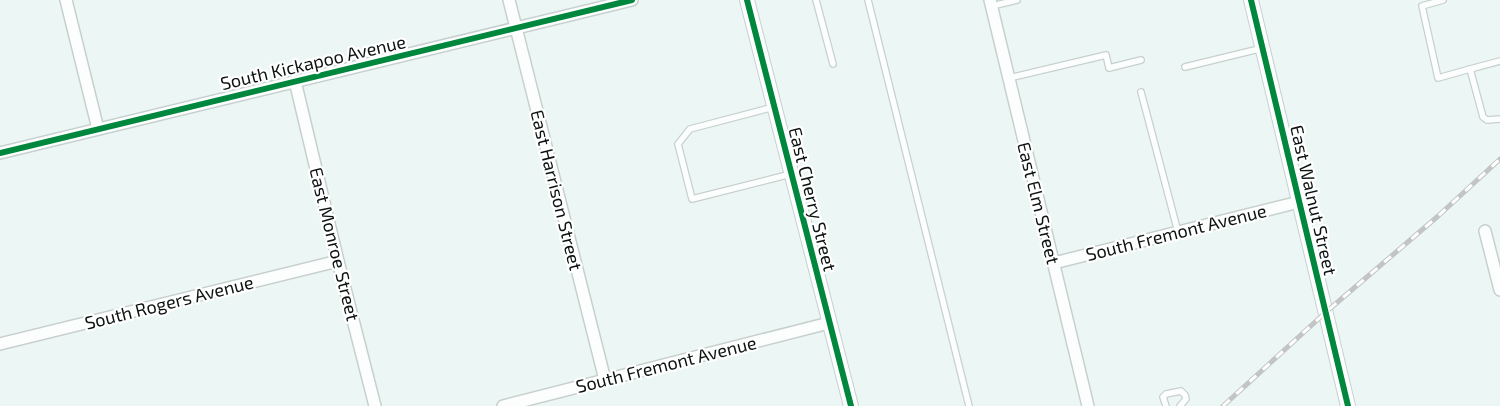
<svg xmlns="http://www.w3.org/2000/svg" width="1500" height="406" font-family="'Exo 2',sans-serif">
	<rect width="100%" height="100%" fill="#ecf7f5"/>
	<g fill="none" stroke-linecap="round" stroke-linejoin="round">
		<defs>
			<g id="service">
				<polyline points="816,0 833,64"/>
				<polyline points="868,0 969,406"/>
				<polyline points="1443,0 1422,6 1438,78 1470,69"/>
				<polyline points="992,6 1017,0"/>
				<polyline points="1500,61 1470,69 1483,117 1487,120 1500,119"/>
				<polyline points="1185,67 1263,48"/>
				<polyline points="1009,78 1106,55 1109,68 1141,60"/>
				<polyline points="1141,92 1178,232"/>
				<polyline points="774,107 690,129 678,144 692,199 791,174"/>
				<polyline points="1166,406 1163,397 1166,394 1181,391 1185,395 1186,399 1180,406"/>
			</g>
			<g id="minor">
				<polyline points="66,0 98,129"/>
				<polyline points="509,0 605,380"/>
				<polyline points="990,0 1088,406"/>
				<polyline points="295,81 338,261 375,406"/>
				<polyline points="0,153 632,0"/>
				<polyline points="1485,231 1500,290"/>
				<polyline points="1054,263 1299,202"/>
				<polyline points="0,344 338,261"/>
				<polyline points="503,406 829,323"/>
			</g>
			<g id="tertiary">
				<polyline points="747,0 851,406"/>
				<polyline points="1251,0 1348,406"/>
			</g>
		</defs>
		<use href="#service" stroke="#c7d0ce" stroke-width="8"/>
		<use href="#minor" stroke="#c7d0ce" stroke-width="14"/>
		<use href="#tertiary" stroke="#c7d0ce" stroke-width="16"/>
		<use href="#service" stroke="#fcfefe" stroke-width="5.5"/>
		<use href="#minor" stroke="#fcfefe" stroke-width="11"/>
		<use href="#tertiary" stroke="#fcfefe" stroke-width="14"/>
		<defs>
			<polyline id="rail" points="1223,406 1326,312 1437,217 1500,159"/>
		</defs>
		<use href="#rail" stroke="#c2c5c4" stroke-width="5"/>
		<use href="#rail" stroke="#fff" stroke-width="3" stroke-dasharray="9" stroke-linecap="butt"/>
		<defs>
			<g id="cycleway">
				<polyline points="747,0 851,406"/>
				<polyline points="1251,0 1348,406"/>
				<polyline points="0,153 632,0"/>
			</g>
		</defs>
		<use href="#cycleway" stroke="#fff" stroke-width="9"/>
		<use href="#cycleway" stroke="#00873e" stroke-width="6"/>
	</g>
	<g text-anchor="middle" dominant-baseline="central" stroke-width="4.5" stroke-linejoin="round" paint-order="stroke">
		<g font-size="18" fill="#0b1210" stroke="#fff">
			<text transform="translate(313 62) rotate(-13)">South Kickapoo Avenue</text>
			<text transform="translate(557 190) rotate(76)">East Harrison Street</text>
			<text transform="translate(813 199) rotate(76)">East Cherry Street</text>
			<text transform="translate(1314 200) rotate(77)">East Walnut Street</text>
			<text transform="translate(1039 203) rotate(76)">East Elm Street</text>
			<text transform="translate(1176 232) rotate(-14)">South Fremont Avenue</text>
			<text transform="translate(335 244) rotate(76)">East Monroe Street</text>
			<text transform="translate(169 302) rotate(-14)">South Rogers Avenue</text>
			<text transform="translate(666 364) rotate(-14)">South Fremont Avenue</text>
		</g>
	</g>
</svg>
